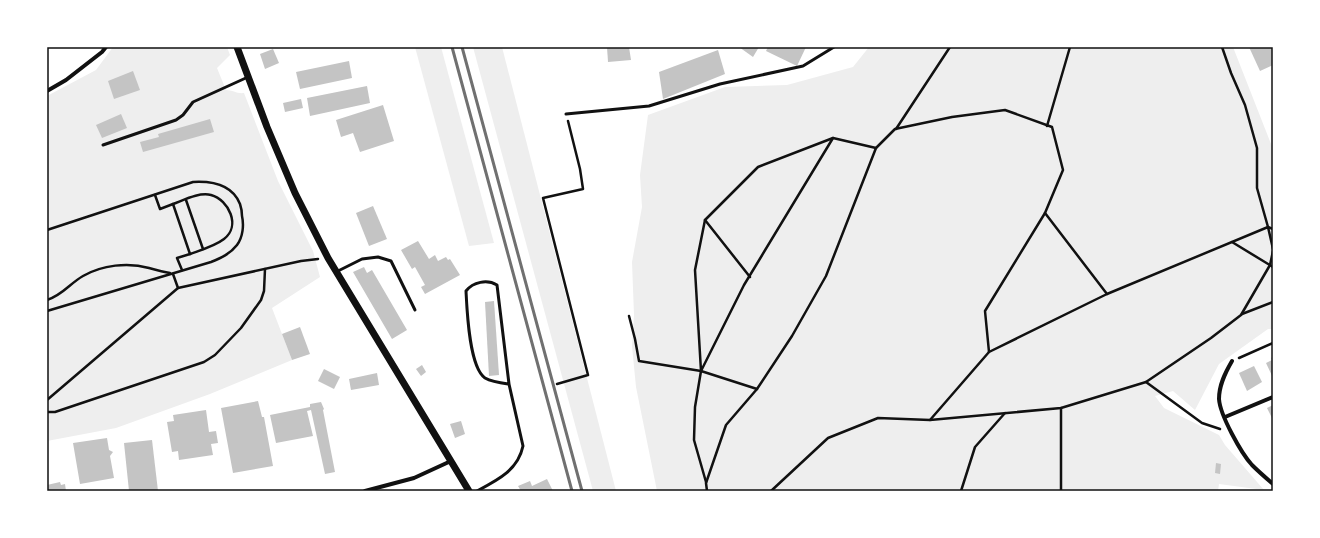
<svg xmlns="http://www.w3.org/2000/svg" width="1320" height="538" font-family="'Public Sans',sans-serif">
	<rect width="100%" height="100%" fill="#fff"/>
	<g fill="#eee">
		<path d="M113 47H227L230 55 217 68 226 90C233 90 237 94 244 93L278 181 313 251 320 277 272 308 292 360 210 394 116 428 47 441V96L96 70Z"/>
		<polygon points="415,47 441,47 494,243 469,246"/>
		<polygon points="473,47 502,47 616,491 593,491"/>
		<polygon points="869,47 1233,47 1273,149 1273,329 1268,329 1219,364 1195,410 1173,391 1155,396 1164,408 1219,435 1225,445 1264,490 1219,484 1218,491 657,491 636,387 632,346 634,315 632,262 642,207 640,175 648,115 725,87 787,85 853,67"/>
	</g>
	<g fill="#c4c4c4">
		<polygon points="607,47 629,47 631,60 608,62"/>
		<polygon points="739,47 759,47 753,57"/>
		<polygon points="768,47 806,47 797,66 766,51"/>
		<polygon points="1249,47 1273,47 1273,65 1260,71"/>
		<polygon points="273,49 279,63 265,69 260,54"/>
		<polygon points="718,50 725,74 663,99 659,72"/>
		<polygon points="349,61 352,78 300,89 296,72"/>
		<polygon points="133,71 140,90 114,99 108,81"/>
		<polygon points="367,86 370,103 310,116 307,98"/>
		<polygon points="301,99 303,108 285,112 283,103"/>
		<polygon points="383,105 394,141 360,152 353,133 341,137 336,120"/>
		<polygon points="121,114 127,128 102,138 96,125"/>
		<polygon points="210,119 214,132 143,152 140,142 159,137 158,134"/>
		<polygon points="373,206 387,239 369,246 356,213"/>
		<polygon points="418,241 429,259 435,255 438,261 446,257 448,260 450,259 460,275 425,294 421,287 425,285 415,267 412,269 401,250"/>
		<polygon points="364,267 367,273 372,270 407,330 392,339 353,272"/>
		<polygon points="494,301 499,375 489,376 485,302"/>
		<polygon points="300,327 310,354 292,360 282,334"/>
		<polygon points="1273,357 1273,378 1266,363 1272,360 1271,358"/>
		<polygon points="422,365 426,372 421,376 416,369"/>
		<polygon points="1254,366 1262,382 1247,391 1239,373"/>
		<polygon points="324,369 340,377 334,389 318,381"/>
		<polygon points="377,373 379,385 351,390 349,379"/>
		<polygon points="258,401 262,417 264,417 273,466 233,473 221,408"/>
		<polygon points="321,402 324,409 323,410 335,472 325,474 311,410 307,411 313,436 276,443 270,415 310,407 310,404"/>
		<polygon points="1273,405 1273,420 1267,408"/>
		<polygon points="206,410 209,432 216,431 218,443 211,444 213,455 179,460 178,451 172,452 167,422 174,421 173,415"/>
		<polygon points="461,421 465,434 455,438 450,424"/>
		<polygon points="107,438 109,450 113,452 110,456 114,478 80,484 73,443"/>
		<polygon points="152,440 158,491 129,491 124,443"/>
		<polygon points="1216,463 1221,464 1220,474 1215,473"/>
		<polygon points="547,479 553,491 521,491 518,486 530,481 532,486"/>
		<polygon points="60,482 61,485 65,484 66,491 47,491 47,485"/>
	</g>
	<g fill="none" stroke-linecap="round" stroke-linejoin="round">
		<g stroke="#111" stroke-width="2.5">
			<polyline points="1222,47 1231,73 1245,105 1257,148 1257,188 1268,227 1273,229"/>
			<polyline points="1047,126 1070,47"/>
			<polyline points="896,129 950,47"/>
			<polyline points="155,195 160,209 173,204 190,254 177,258 182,270"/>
			<polyline points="186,200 203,249"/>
			<path d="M173 204C184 200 199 192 211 195 229 200 241 226 224 239 215 246 201 250 190 254"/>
			<polyline points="1045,213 1107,294"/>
			<polyline points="705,220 750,277"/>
			<path d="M47 230 193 182C211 181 232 184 240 204 241 207 242 212 242 216 244 225 243 237 237 245 230 254 221 258 211 262L47 311"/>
			<polyline points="1232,242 1273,267"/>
			<polyline points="173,274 178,288"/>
			<path d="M47 300C63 295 69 284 83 276 102 265 128 262 149 268 156 270 163 272 170 273"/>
			<polyline points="1242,314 1273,302"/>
			<polyline points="629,316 635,339 639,361 701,371 757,389"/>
			<polyline points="1239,358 1273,343"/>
			<polyline points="701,371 695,270 705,220 758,167 833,138"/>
			<polyline points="1146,382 1211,338 1241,315 1270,265 1273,251"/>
			<polyline points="557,384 588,375 543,198 583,189 580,169 568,121"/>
			<polyline points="47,400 178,288 301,261 318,259"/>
			<polyline points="47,412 55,412 204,362 215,355 241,328 261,300 264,291 265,269"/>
			<polyline points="930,420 1061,408 1146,382 1202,423 1220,429"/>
			<polyline points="706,482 694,440 695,407 701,371 744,285 833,138 876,148"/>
			<polyline points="707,491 706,483 726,425 757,389 792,336 826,276 876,148 895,129 952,117 1005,110 1052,127 1063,170 1045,213 985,311 989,352"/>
			<polyline points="771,491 828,438 878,418 930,420 989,352 1107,294 1268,227 1273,249"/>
			<polyline points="961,491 975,447 1005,413"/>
			<polyline points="1061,491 1061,408"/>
		</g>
		<g stroke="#111" stroke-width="3">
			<polyline points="566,114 649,106 720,84 803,66 834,47"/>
			<polyline points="103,145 176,120 183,115 193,102 248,77"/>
			<polyline points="336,272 362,259 378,257 391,261 415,310"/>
			<path d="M477 491C498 480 518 470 523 446L509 384 497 285C487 279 473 282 466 291 467 310 469 367 485 378 492 382 501 383 509 384"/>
		</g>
		<g stroke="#111" stroke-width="4">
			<polyline points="47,91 66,80 102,52 106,47"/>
			<path d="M1232 361C1225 373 1219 385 1219 399 1220 415 1241 453 1252 465 1259 472 1266 478 1273 484"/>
			<polyline points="1225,417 1273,397"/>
			<polyline points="365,491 414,478 451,461"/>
		</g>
		<polyline stroke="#111" stroke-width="7" points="237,47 267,127 295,193 328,258 469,491"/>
		<g stroke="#707070" stroke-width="3">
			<polyline points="452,47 572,491"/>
			<polyline points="462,47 582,491"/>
		</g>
	</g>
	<rect width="1320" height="538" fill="none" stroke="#ffffff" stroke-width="96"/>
	<rect x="48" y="48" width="1224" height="442" fill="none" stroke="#111" stroke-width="1.5"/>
</svg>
